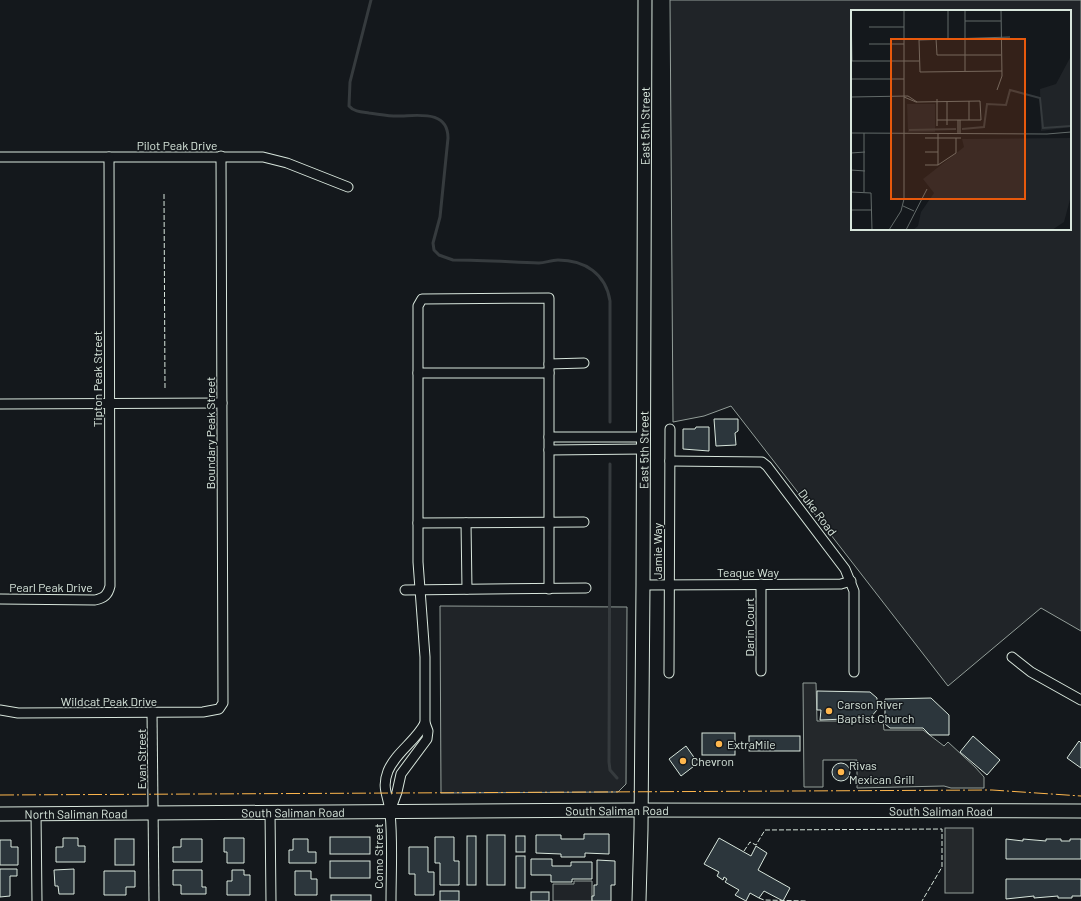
<svg xmlns="http://www.w3.org/2000/svg" width="1081" height="901" font-family="Barlow,sans-serif">
	<rect width="100%" height="100%" fill="#14181c"/>
	<g fill="#202428" stroke="#939e99" fill-rule="evenodd">
		<path d="M670 0H1081V631L1041 608 948 686 731 406 704 416 673 422ZM852 11H1070V229H852Z"/>
		<polygon points="440,606 627,607 626,784 618,792 441,793"/>
		<polygon points="574,881 592,881 592,901 553,901 553,884 574,884"/>
	</g>
	<g fill="#24282b" stroke="#939e99">
		<polygon points="803,683 816,683 817,721 883,721 884,730 923,730 944,746 948,742 975,767 984,777 984,788 951,788 944,786 857,788 857,760 823,760 823,787 804,787"/>
		<rect x="945" y="828" width="28" height="65"/>
	</g>
	<g fill="none" stroke-linecap="round" stroke-linejoin="round">
		<g stroke="#363b3e" stroke-width="3">
			<path d="M371 0 350 82 349 106C354 112 362 112 369 113 378 114 388 116 397 116 417 116 448 109 448 138L440 217 433 243 434 250 439 255 453 260C482 260 510 262 539 263 545 263 551 260 558 260 585 260 606 274 610 301V422"/>
			<polyline points="610,464 609,762 610,770 617,778"/>
		</g>
	</g>
	<g fill="#2c363c" stroke="#d8e6dc">
		<polygon points="714,419 738,419 738,431 735,433 736,445 716,446"/>
		<polygon points="696,427 709,427 709,451 683,449 683,429 695,429"/>
		<polygon points="817,691 870,692 877,698 877,710 870,718 820,720 821,710 817,710"/>
		<polygon points="931,698 949,715 949,735 930,735 923,728 890,728 885,724 885,699"/>
		<rect x="702" y="733" width="33" height="22"/>
		<rect x="749" y="736" width="51" height="15"/>
		<polygon points="973,736 1000,760 987,775 960,752"/>
		<polygon points="1079,741 1081,743 1081,768 1067,758"/>
		<polygon points="686,746 698,763 681,776 669,759"/>
		<circle cx="841" cy="772" r="9"/>
		<polygon points="584,834 609,834 609,854 585,853 585,857 561,857 561,854 536,853 536,835 561,835 561,839 584,839"/>
		<rect x="487" y="835" width="18" height="50"/>
		<rect x="467" y="836" width="9" height="49"/>
		<rect x="516" y="836" width="9" height="16"/>
		<rect x="330" y="837" width="40" height="17"/>
		<polygon points="435,837 454,837 454,861 459,861 459,885 440,885 440,863 435,863"/>
		<polygon points="63,838 78,838 78,846 85,846 85,862 56,862 56,847 63,847"/>
		<polygon points="224,838 244,838 244,863 227,863 227,852 224,852"/>
		<polygon points="719,838 751,856 756,846 767,853 758,870 790,888 783,901 764,891 759,898 750,893 746,901 735,895 739,890 725,882 727,879 724,877 723,880 717,876 719,872 704,864"/>
		<rect x="115" y="839" width="19" height="26"/>
		<polygon points="181,839 202,839 202,862 173,862 173,847 181,847"/>
		<polygon points="293,839 308,839 308,852 316,852 316,863 289,863 289,850 293,850"/>
		<polygon points="1006,839 1023,841 1023,839 1046,841 1046,839 1061,839 1061,841 1070,841 1070,839 1081,839 1081,859 1006,859"/>
		<polygon points="0,840 11,840 11,847 18,847 18,865 0,865"/>
		<polygon points="409,847 428,847 428,872 434,872 434,895 415,895 415,874 409,874"/>
		<rect x="516" y="856" width="9" height="32"/>
		<polygon points="531,859 552,859 552,866 571,866 571,862 592,862 592,879 572,879 572,882 551,882 551,875 531,875"/>
		<polygon points="597,860 615,861 615,885 611,885 611,901 592,901 592,896 594,896 594,885 597,885"/>
		<rect x="330" y="861" width="40" height="17"/>
		<polygon points="0,869 17,869 17,876 10,876 10,896 0,897"/>
		<polygon points="74,869 74,894 59,894 58,886 55,886 54,870"/>
		<polygon points="173,870 202,870 202,887 206,887 206,894 181,894 181,885 173,885"/>
		<polygon points="232,870 244,870 244,875 250,875 250,895 227,895 227,881 232,881"/>
		<polygon points="104,871 135,871 135,887 126,887 126,895 104,895"/>
		<polygon points="295,871 311,871 311,879 317,879 317,895 295,895"/>
		<polygon points="1006,879 1081,879 1081,896 1072,896 1072,898 1058,898 1058,896 1034,898 1034,896 1006,899"/>
		<rect x="440" y="891" width="19" height="10"/>
		<rect x="531" y="892" width="18" height="9"/>
		<rect x="331" y="895" width="40" height="6"/>
	</g>
	<g fill="none" stroke-linecap="round" stroke-linejoin="round">
		<defs>
			<g id="minor">
				<polyline points="0,157 263,157 287,163 348,187"/>
				<polyline points="549,364 584,363"/>
				<polyline points="418,373 549,373"/>
				<polyline points="0,404 222,403"/>
				<polyline points="549,437 644,437"/>
				<polyline points="549,450 644,449"/>
				<polyline points="670,461 762,462 767,466 845,569 854,591 854,672"/>
				<polyline points="418,523 584,522"/>
				<polyline points="466,523 467,589"/>
				<polyline points="761,584 761,671"/>
				<polyline points="643,585 841,584 851,581"/>
				<polyline points="405,590 586,588"/>
				<path d="M0 599 95 600C104 598 108 595 110 586L109 157"/>
				<polyline points="1012,657 1031,672 1081,700"/>
				<polyline points="669,673 670,429"/>
				<polyline points="0,710 18,713 203,712 219,709 223,703 221,156"/>
				<polyline points="152,712 154,901"/>
				<polyline points="390,811 397,792 401,774 427,739 428,731 425,723 425,657 418,562 418,306 422,299 549,298 549,589"/>
				<polyline points="270,812 271,901"/>
				<polyline points="36,813 37,901"/>
				<path d="M391 901C391 872 393 842 390 813 389 796 381 789 388 771 396 752 416 741 425 723"/>
			</g>
			<g id="secondary">
				<path id="s1" d="M0 814 627 810 1081 811"/>
				<path id="s2" d="M639 901 641 829 643 585 645 0"/>
			</g>
		</defs>
		<use href="#minor" stroke="#d8e6dc" stroke-width="11"/>
		<use href="#secondary" stroke="#d8e6dc" stroke-width="15"/>
		<use href="#minor" stroke="#14181c" stroke-width="9"/>
		<use href="#secondary" stroke="#14181c" stroke-width="13"/>
		<g stroke="#d8e6dc" stroke-width="1" stroke-dasharray="5 2" stroke-linecap="butt">
			<polyline points="164,194 165,389"/>
			<polyline points="744,851 750,842 756,845 765,830 942,829 942,867 922,901"/>
			<polyline points="759,898 764,900 806,901"/>
		</g>
		<polyline stroke="#ffb74d" stroke-width="1" stroke-dasharray="14 3 2 3" stroke-linecap="butt" points="0,795 992,790 1081,796"/>
	</g>
	<g fill="#ffb74d" stroke="#14181c" stroke-width="1.5">
		<circle cx="829" cy="711" r="4"/>
		<circle cx="719" cy="744" r="4"/>
		<circle cx="683" cy="761" r="4"/>
		<circle cx="841" cy="772" r="4"/>
	</g>
	<g text-anchor="middle" dominant-baseline="central" stroke-width="3" stroke-linejoin="round" paint-order="stroke">
		<g font-size="12" fill="#d8e6dc" stroke="#14181c">
			<text stroke="none"><textPath href="#s2" startOffset="775">East 5th Street</textPath></text>
			<text x="177" y="145">Pilot Peak Drive</text>
			<text transform="translate(97 379) rotate(-90)">Tipton Peak Street</text>
			<text transform="translate(210 433) rotate(-90)">Boundary Peak Street</text>
			<text stroke="none"><textPath href="#s2" startOffset="451">East 5th Street</textPath></text>
			<text transform="translate(818 512) rotate(53)">Duke Road</text>
			<text transform="translate(657 551) rotate(-90)">Jamie Way</text>
			<text x="748" y="572">Teaque Way</text>
			<text x="51" y="587">Pearl Peak Drive</text>
			<text transform="translate(749 627) rotate(-90)">Darin Court</text>
			<text x="109" y="701">Wildcat Peak Drive</text>
			<text transform="translate(141 759) rotate(-90)">Evan Street</text>
			<text stroke="none"><textPath href="#s1" startOffset="617">South Saliman Road</textPath></text>
			<text stroke="none"><textPath href="#s1" startOffset="941">South Saliman Road</textPath></text>
			<text stroke="none"><textPath href="#s1" startOffset="293">South Saliman Road</textPath></text>
			<text stroke="none"><textPath href="#s1" startOffset="76">North Saliman Road</textPath></text>
			<text transform="translate(378 856) rotate(-90)">Como Street</text>
		</g>
		<g font-size="12" fill="#d8e6dc" stroke="#14181c" text-anchor="start">
			<text x="837" y="704">Carson River<tspan x="837" dy="14">Baptist Church</tspan></text>
			<text x="727" y="744">ExtraMile</text>
			<text x="691" y="761">Chevron</text>
			<text x="849" y="765">Rivas<tspan x="849" dy="14">Mexican Grill</tspan></text>
		</g>
	</g>
	<g transform="translate(851 10)">
		<rect width="220" height="220" fill="#14181c"/>
		<path d="M220 46V117L190 121 189 79 205 74ZM56 94H84V122H57ZM220 128V186L213 212 201 220H62L67 216 70 202 83 183 72 169 113 137 111 129Z" fill="#202428"/>
		<path fill="none" stroke="#363b3e" stroke-width="2" d="M111 119 133 117 136 94 155 95 159 80 189 88 192 118 220 116M58 120 105 119"/>
		<path fill="none" stroke="#626a69" stroke-width="1" d="M0 0 1 51H68M97 0V28M114 0V61M114 11H150M18 17H53M85 28 86 45H150M18 34H53M151 61 69 62 68 30 159 27M0 69H53M146 80 151 66 150 0M0 87 57 86 66 92M53 87 65 92 129 91 130 110H86M86 89V116M96 91V115M107 110V123M109 110V123M118 110V91M0 123 196 124 220 122M87 124V155M74 128H110M74 142H87M0 143 14 142M74 155H87L105 143V128M0 160 14 161M0 182 20 183 21 220M13 182V123M52 196 63 201M0 200H21M0 220H26M38 220 50 201 53 189V0M55 220 76 179"/>
		<path fill="#e8590c" fill-opacity="0.15" stroke="#e8590c" stroke-width="2" d="M40 29H174V189H40Z"/>
		<rect width="220" height="220" fill="none" stroke="#d8e6dc" stroke-width="2"/>
	</g>
</svg>
